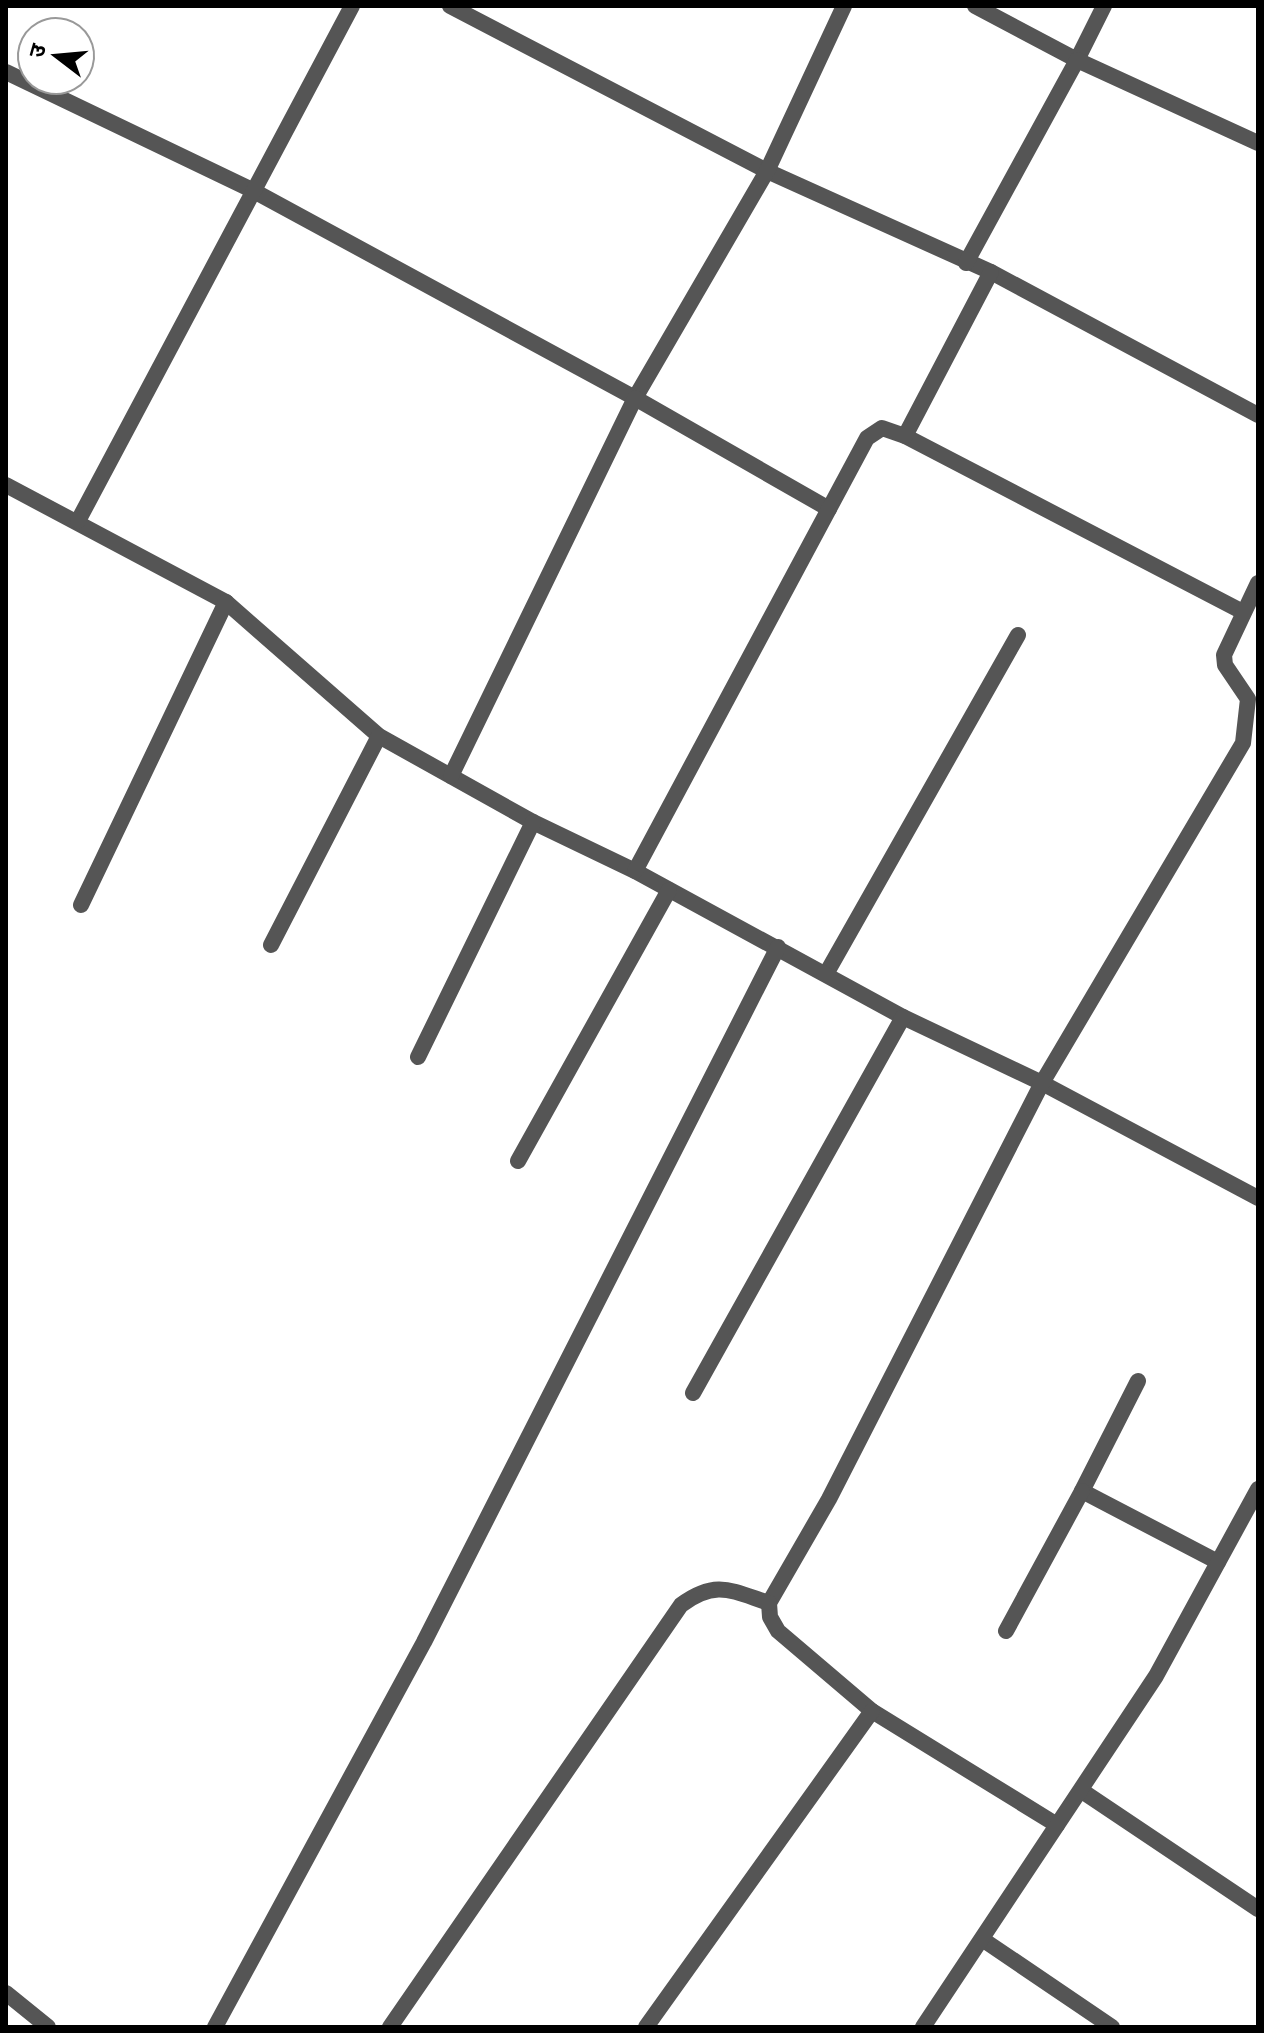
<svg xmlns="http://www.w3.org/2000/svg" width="1264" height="2033" font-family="Figtree,'Noto Sans Devanagari',sans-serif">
	<rect width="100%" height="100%" fill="#fff"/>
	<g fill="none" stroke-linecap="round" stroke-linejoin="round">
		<g stroke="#555" stroke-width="16">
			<polyline points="826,974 1018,635"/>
			<polyline points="1138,1381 1082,1491 1218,1562"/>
			<polyline points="1006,1631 1082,1491"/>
		</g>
		<g stroke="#555" stroke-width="16">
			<polyline points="450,6 767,171 991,272 1258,415"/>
			<polyline points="975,6 1077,60 1104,6"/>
			<polyline points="6,72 252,190 635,398 767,171 844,6"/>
			<polyline points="966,263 1077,60 1258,143"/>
			<polyline points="905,436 1243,612"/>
			<polyline points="6,485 226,602 379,736 533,822 635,871 903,1017 1042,1083 1258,1198"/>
			<polyline points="78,521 352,6"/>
			<polyline points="451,776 635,398 829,509"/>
			<polyline points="635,871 867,438 882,428 905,436 991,272"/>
			<polyline points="81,905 226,602"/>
			<polyline points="271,945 379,736"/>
			<polyline points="418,1057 533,822"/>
			<polyline points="518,1161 669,890"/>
			<polyline points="693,1393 903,1017"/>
			<polyline points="1082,1791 1258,1909"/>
			<polyline points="1057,1825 872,1711 778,1631 770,1617 769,1603 829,1499 1042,1083 1243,743 1248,699 1225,665 1224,655 1258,583"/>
			<polyline points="982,1939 1112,2027"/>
			<polyline points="6,1993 48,2027"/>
			<polyline points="215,2027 424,1642 778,947"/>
			<path d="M390 2027 681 1605C716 1579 732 1591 769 1603"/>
			<polyline points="646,2027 872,1711"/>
			<polyline points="923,2027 1156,1676 1258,1489"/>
		</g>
	</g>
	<rect width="1264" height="2033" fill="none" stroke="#000000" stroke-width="16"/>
	<g transform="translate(56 56) rotate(286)"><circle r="38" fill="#ffffff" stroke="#999999" stroke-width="2"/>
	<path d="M0-6L14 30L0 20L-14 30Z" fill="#000000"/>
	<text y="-12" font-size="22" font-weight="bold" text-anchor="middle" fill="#000000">उ</text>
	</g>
</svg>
